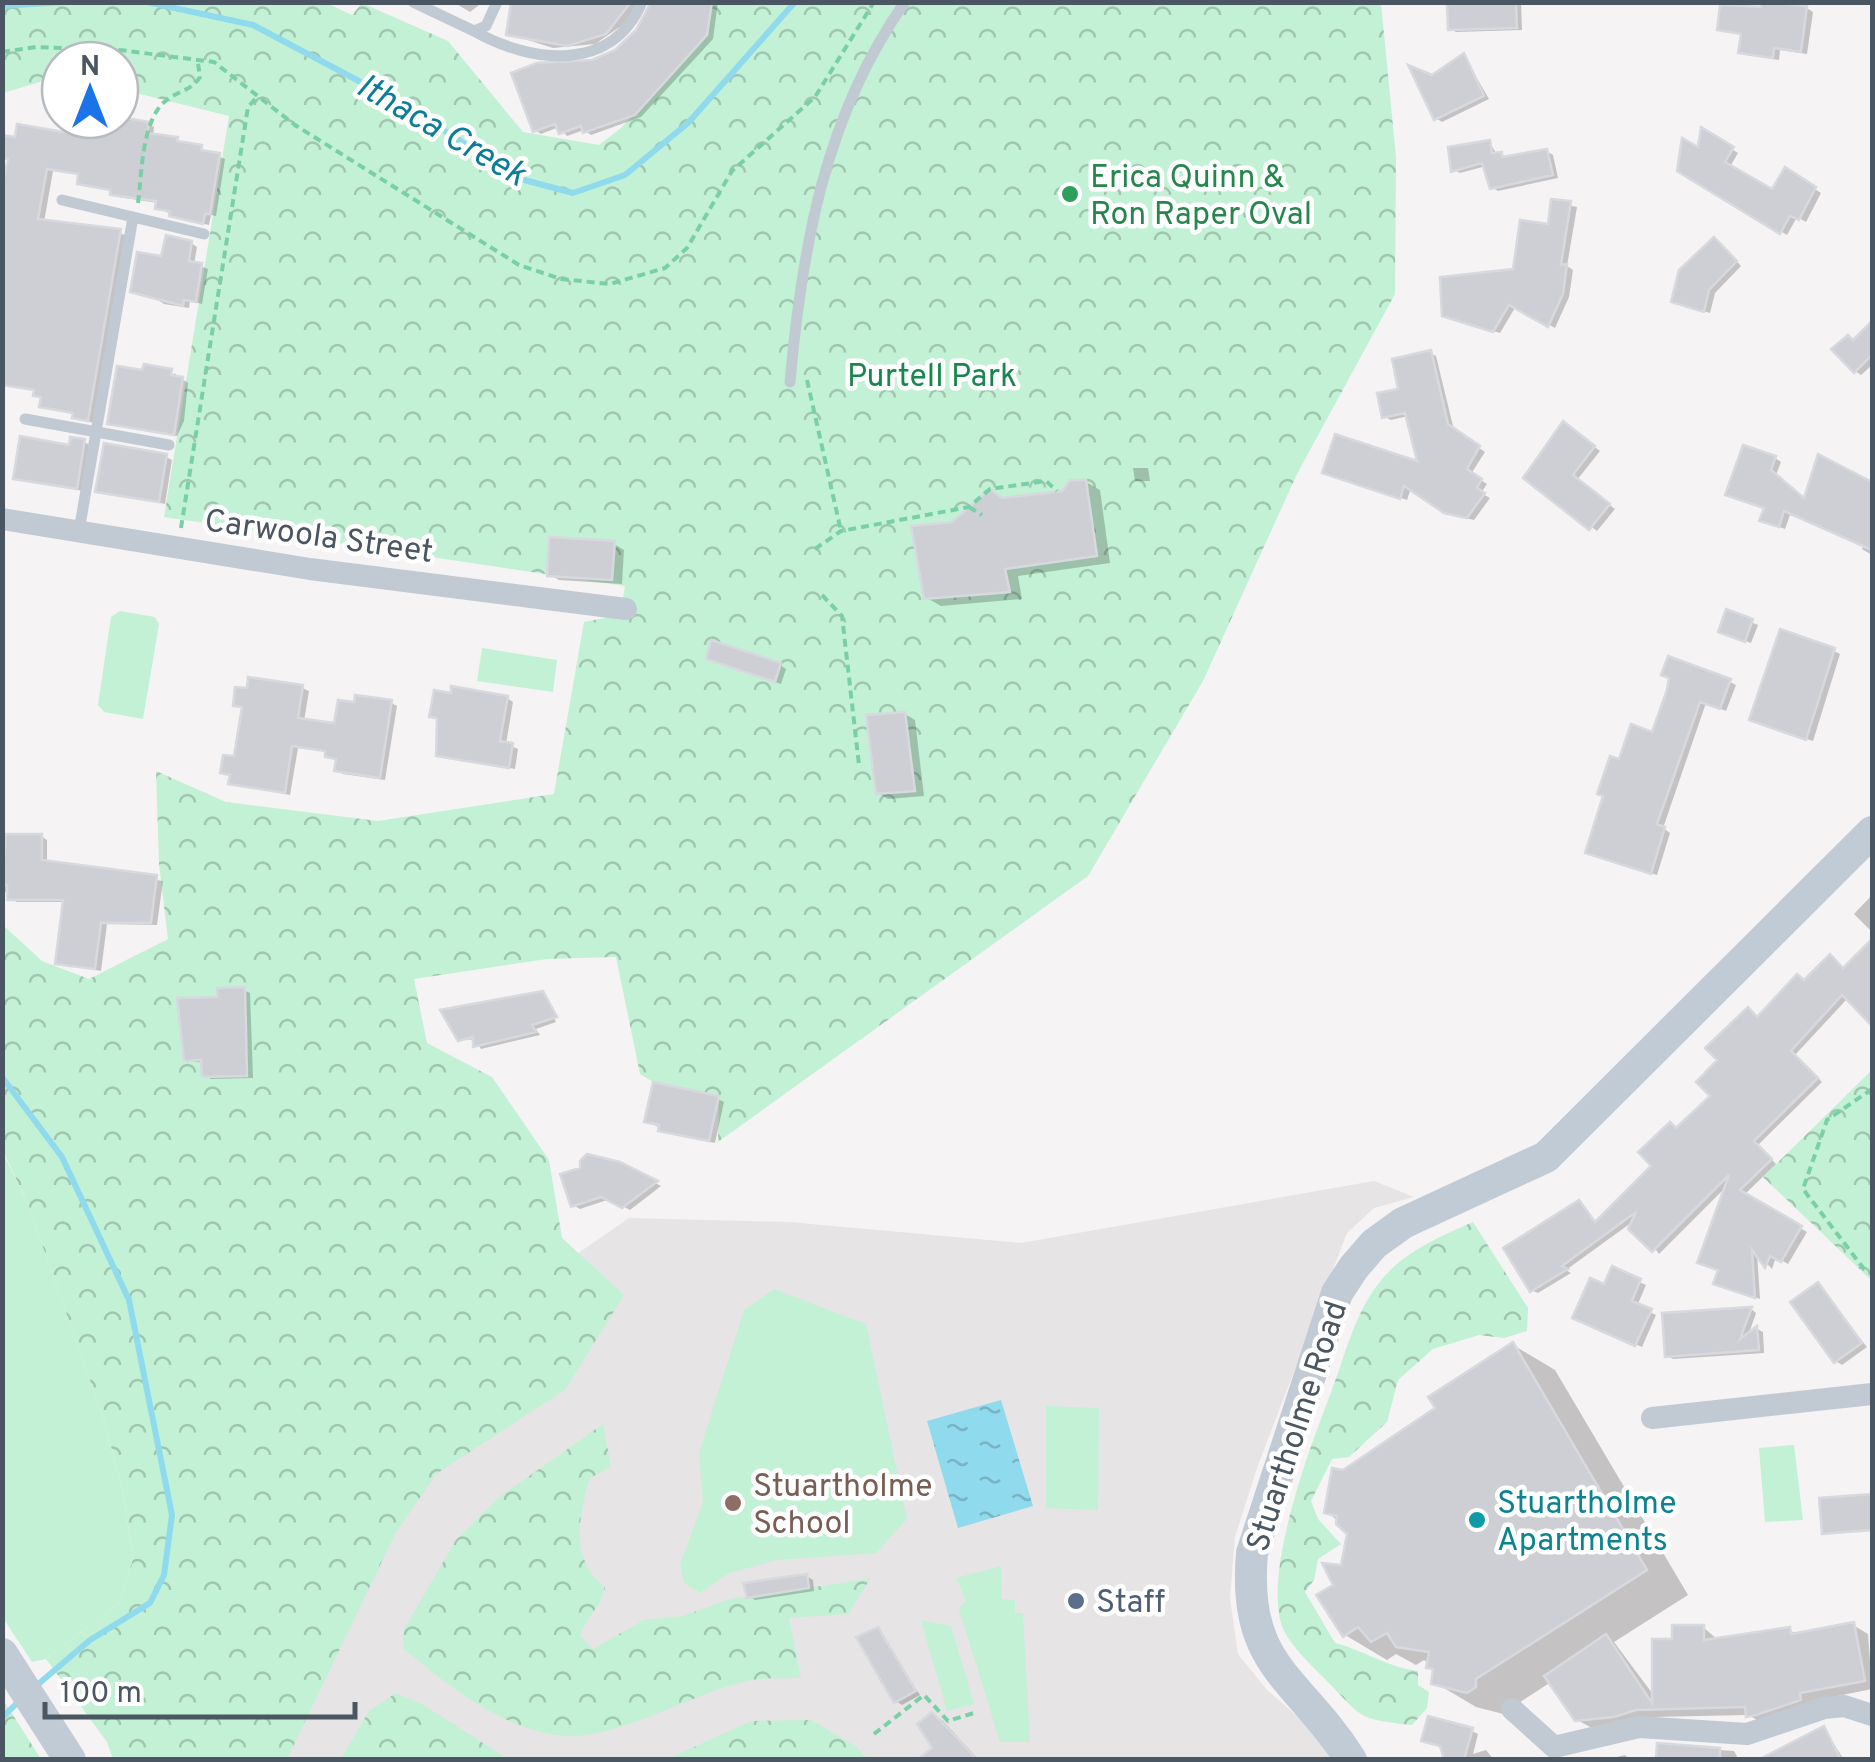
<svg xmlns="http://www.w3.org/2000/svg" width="1875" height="1762" viewBox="0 0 1875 1762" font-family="Overpass,sans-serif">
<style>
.education{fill:#e6e4e5}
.grass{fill:#c3f1d5}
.forest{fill:url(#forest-crowns)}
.water{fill:url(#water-ripples)}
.shadow{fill:#0003}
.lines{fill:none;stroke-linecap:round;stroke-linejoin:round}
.stream{stroke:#90daee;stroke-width:6}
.building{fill:#cdcfd5;stroke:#d7d9de;stroke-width:2.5}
.path{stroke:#7ad0a6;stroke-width:4;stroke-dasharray:8 5;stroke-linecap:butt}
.service{stroke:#c1cad2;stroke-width:11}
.minor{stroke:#c1cad2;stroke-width:22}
.secondary{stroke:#c1cbd6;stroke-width:32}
.leisure-dot{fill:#2e9e5b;stroke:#fff;stroke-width:4}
.education-dot{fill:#8d6e63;stroke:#fff;stroke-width:4}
.culture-dot{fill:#0f9aa8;stroke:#fff;stroke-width:4}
.service-dot{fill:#5c6f8a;stroke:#fff;stroke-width:4}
.labels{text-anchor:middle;stroke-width:9;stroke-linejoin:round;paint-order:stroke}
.leisure-label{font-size:32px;fill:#27864d;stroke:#fff;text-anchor:start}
.park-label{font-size:32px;fill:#17864f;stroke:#fff}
.street-label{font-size:32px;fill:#4a5661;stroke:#fff}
.education-label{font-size:32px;fill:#785e54;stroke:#fff;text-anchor:start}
.culture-label{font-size:32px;fill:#0d838f;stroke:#fff;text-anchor:start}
.service-label{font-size:32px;fill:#4e5e75;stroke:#fff;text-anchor:start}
.water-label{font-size:35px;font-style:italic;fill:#0c7c9b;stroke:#fff}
</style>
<defs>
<pattern id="forest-crowns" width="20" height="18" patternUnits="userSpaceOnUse" patternTransform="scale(2.5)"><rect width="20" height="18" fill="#c3f1d5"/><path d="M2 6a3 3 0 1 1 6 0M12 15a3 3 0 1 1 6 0" fill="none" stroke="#a0c6b0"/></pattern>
<pattern id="water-ripples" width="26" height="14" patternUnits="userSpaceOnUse" patternTransform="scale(2.5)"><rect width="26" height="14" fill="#90daee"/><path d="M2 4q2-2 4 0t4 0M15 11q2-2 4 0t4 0" fill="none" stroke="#78b4c4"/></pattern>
</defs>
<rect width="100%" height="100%" fill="#f5f3f3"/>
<!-- education -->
<path class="education" d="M1374 1181 1414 1197 1374 1208 1347 1233 1257 1468 1235 1537 1230 1598 1238 1654 1267 1690 1306 1724 1332 1759H124L554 1270 629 1218 789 1222 1021 1243Z"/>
<!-- grass -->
<path class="grass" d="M120 611 155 617 159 624 143 719 104 712 98 705 111 617Z
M482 648 557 660 553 692 477 681Z
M2 1151 27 1202 104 1420 123 1492 133 1559 120 1602 46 1659 32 1662 3 1618Z
M774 1289 866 1324 907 1519 876 1553 777 1560 729 1573 700 1593 684 1583 680 1564 703 1502 699 1453 744 1310Z
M1046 1406 1099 1408 1098 1510 1046 1508Z
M1794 1445 1803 1520 1765 1522 1759 1448Z
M1001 1566 1002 1599 1015 1600V1613H1023L1030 1742H1000L959 1609 966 1600 956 1578Z
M921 1620 951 1626 974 1704 947 1711Z"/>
<!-- forest -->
<path class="forest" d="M324 2 352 15 362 3 448 41 523 132 599 145 621 128 707 35 712 3H1381L1396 157 1395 294 1297 474 1203 681 1088 876 718 1142 719 1096 653 1082 640 1074 616 957 547 959 414 979 427 1043 492 1077 549 1160 562 1238 624 1295 565 1390 436 1474 395 1534 287 1759H113L107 1742 46 1659 120 1602 133 1559 123 1492 104 1420 27 1202 3 1151V925L42 961 89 979 168 939 159 864 156 771 226 802 378 821 554 794 584 622 620 615 625 586 164 517 229 116 120 89V60H60V76L3 93V3Z
M1872 1070V1069V1281L1763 1177Z
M1473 1222 1528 1308 1527 1331 1504 1338 1479 1335 1433 1349 1398 1380 1387 1422 1349 1457 1332 1459 1311 1501 1318 1519 1341 1544 1318 1559 1314 1580 1305 1592 1335 1643C1366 1651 1386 1667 1418 1671V1685L1429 1692 1427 1708 1412 1725C1354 1719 1363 1717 1323 1677 1310 1664 1293 1648 1284 1631 1260 1579 1310 1447 1330 1395 1346 1354 1354 1312 1383 1278 1406 1251 1441 1236 1473 1222Z
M603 1424 611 1466 589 1479C579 1522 569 1556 605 1588 600 1608 587 1616 580 1636L593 1649 644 1620 683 1616 730 1599 870 1579 848 1614 789 1618 801 1678C783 1679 764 1677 747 1681 692 1694 643 1726 586 1735 522 1745 449 1687 403 1648L404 1629 456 1540 498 1498Z
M396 1693 422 1704 508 1759H341L369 1711Z
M2 1698 41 1759H3Z
M811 1720 857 1747 867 1759H668L751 1721Z"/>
<!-- water -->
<path class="water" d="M1001 1400 1033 1506 958 1528 927 1421Z"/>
<!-- shadow -->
<path class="shadow" d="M453 2H483L470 12Z
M514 2H639L627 22 595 44 553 48 509 34Z
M654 2H718L713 39 641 117 591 135 584 130 567 136 559 127 541 134 535 130 593 63 616 52 638 32Z
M1449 2H1521L1522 30 1456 32 1450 29Z
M1807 8 1813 12 1807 54 1780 50 1779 60 1747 55 1741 51 1743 35 1720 29Z
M1464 56 1489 99 1442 122 1436 118 1432 78Z
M148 124 154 127 153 136 177 140 225 159 216 216 211 215 209 225 178 218 157 207 158 203 118 197 113 191 86 186 80 183 81 175 53 171 44 222 127 235 94 423 81 420 75 414 41 406 43 398 36 391 2 385V238L10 160 2 159V138L71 136Z
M1703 132 1738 153 1730 167 1772 193 1786 171 1821 193 1806 222 1797 217 1787 235 1680 170 1700 151Z
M1490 143 1497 155 1508 158 1546 151 1553 155 1558 178 1498 191 1492 187 1486 166 1460 173 1454 170Z
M1553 202 1577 207 1567 266 1573 270 1569 297 1555 328 1516 306 1500 333 1450 318 1516 272 1551 227Z
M191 243 197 247 194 264 208 269 202 304 190 301 189 308 164 304 158 300 162 259Z
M1720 244 1741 266 1715 293 1710 313 1680 304Z
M1871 326 1872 365 1861 375 1855 371Z
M1430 353 1436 356 1454 430 1485 452 1471 474 1487 484 1481 493 1490 498 1474 520 1453 515 1411 488 1407 500 1331 475 1420 464 1408 416 1391 420 1385 417Z
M174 373 188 383 184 421 177 436 110 423 171 388Z
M1569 428 1600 451 1577 480 1615 509 1597 531 1526 477Z
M84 442 90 445 83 491 16 477Z
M166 457 172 460 165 504 98 490Z
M1775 458 1781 462 1776 475 1805 501 1819 458 1872 485V555L1862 549 1864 545 1791 512 1785 529 1768 523 1766 508 1734 497Z
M1133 468H1148L1150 481H1135Z
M1086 482 1100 490 1110 563 1018 576 1022 599 941 606 927 598 953 524 1004 500 1063 493Z
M614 544 624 550 622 584 559 580 549 574Z
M1728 613 1758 625 1751 643 1727 634Z
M1834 651 1840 654 1813 741 1758 723Z
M715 661 780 665 786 669 781 684Z
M1730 682 1736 685 1726 711 1706 703 1663 828 1670 833 1657 875 1594 856 1620 762 1653 735 1670 691Z
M302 688 309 691 304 721 336 726 391 703 397 706 385 780 343 774 337 770 339 760 328 752 298 748 290 795 231 783 232 776 223 772 236 759 245 708 235 704Z
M507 698 513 702 506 744 518 749 515 769 439 754 440 720 432 715Z
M905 714 915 720 924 796 888 799 878 793Z
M41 836 47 840V864L163 881 157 925 107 924 101 971 57 963 65 902H16L10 892H2V860Z
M1872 895V932L1854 914Z
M1836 961 1845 970 1863 962 1872 972V1023L1848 998 1795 1055 1822 1082 1758 1145 1776 1164 1744 1195 1807 1232 1788 1264 1776 1257 1772 1269 1757 1253 1760 1299 1722 1286 1728 1185 1659 1254 1635 1220 1566 1270 1571 1273 1538 1293 1531 1290 1579 1203 1597 1223 1654 1166 1670 1125 1676 1128 1714 1096 1759 1019Z
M244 990 250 993 253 1078 211 1079 205 1076 204 1063 186 1060 220 1000Z
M542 994 556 1022 536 1029 540 1035 481 1049 475 1040 460 1039Z
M718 1099 724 1102 715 1143 667 1133 653 1124Z
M619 1164 661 1186 630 1210 610 1199 580 1209 573 1205Z
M1613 1270 1646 1285 1637 1306 1656 1315 1642 1347 1581 1321Z
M1818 1285 1867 1347 1842 1365 1836 1361Z
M1751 1309 1756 1313 1748 1336 1757 1329 1763 1332 1764 1353 1673 1359 1667 1355Z
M1513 1345 1555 1370 1688 1595 1614 1642 1655 1697 1674 1642 1703 1627 1718 1640 1789 1630 1799 1635 1853 1625 1868 1634 1872 1689 1813 1701 1763 1723 1748 1715 1652 1717 1592 1728 1577 1720 1551 1682 1517 1704 1511 1716 1476 1707 1434 1682 1436 1670 1424 1660 1416 1665 1396 1654 1387 1660 1345 1635 1336 1585 1350 1533 1327 1511 1344 1473 1439 1409Z
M806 1576 813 1580 814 1591 755 1600 749 1596Z
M878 1629 920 1695 902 1705 896 1701Z
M932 1715 943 1721 979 1760H921L935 1748Z
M1824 1728 1844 1760H1769Z
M1472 1731 1478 1734 1473 1754 1486 1750 1494 1760H1446Z
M1660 1746 1734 1751 1739 1760H1658Z
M1625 1755 1631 1760H1604Z"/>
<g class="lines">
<!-- stream -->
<path class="stream" d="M147 2 253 25 408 107 517 178 573 193 625 175 688 123 795 2
M2 6 63 2
M2 1077 62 1157 129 1300 172 1515 164 1575 150 1603 90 1640 36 1686
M2 1718 19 1701"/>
</g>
<!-- building -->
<path class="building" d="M511 2H631L606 34 567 46 506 35Z
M651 2H712L707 35 635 115 583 133 581 126 559 134 555 124 533 132 511 73 537 63 592 60 615 50 636 30Z
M1447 2H1516L1517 28 1448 30Z
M1762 2 1807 6 1801 52 1774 48 1773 58 1738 53 1741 34 1717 30 1720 5 1761 7Z
M1464 53 1484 96 1434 120 1408 65 1432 75Z
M120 117 149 122 147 133 178 137 177 141 202 145 201 150 220 153 210 214H205L203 224 169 216 170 211 155 209 156 201 110 195V190L77 184 78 174 47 169 38 219 121 229 88 421 72 418 73 413 39 407 41 397 33 396 34 390 2 385V186L8 159 2 158V135L15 137 17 124 69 133 71 120Z
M1701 127 1734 147 1725 162 1772 189 1785 167 1816 187 1799 220 1790 216 1780 234 1677 171 1682 138 1698 147Z
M1490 140 1492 153 1502 152V157L1547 149 1553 175 1490 189 1482 163 1451 172 1448 147Z
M1551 199 1571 201 1561 265 1567 264 1563 294 1548 327 1509 305 1493 332 1442 316 1440 277 1513 269 1520 220 1548 224Z
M166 235 192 241 189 261 202 263 196 302 184 300 183 306 130 292 137 252 161 256Z
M1714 237 1737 261 1709 290 1704 312 1671 302 1679 270Z
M1872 321V355L1854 373 1831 349 1848 335 1853 340Z
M1431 350 1448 424 1480 446 1467 469 1482 479 1477 488 1485 493 1467 518 1444 513 1404 486 1400 499 1322 473 1335 434 1417 461 1405 413 1382 418 1377 393 1398 389 1392 359Z
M144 364 172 369 171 375 183 377 174 435 107 424 117 366 142 370Z
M1563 421 1595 446 1573 475 1610 504 1589 530 1523 478Z
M20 436 69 445 70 437 85 439 77 489 13 479Z
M104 443 167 454 159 502 95 492Z
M1743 445 1776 456 1771 470 1804 498 1818 454 1872 482V550L1784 511 1779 527 1759 521 1764 508 1725 495Z
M1070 480H1086L1097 556 1005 569 1010 592 924 599 911 526 952 522 990 489 1002 498 1062 491Z
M549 537 615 541 612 580 547 576Z
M1726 609 1753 619 1745 642 1718 632Z
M1780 629 1835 648 1806 740 1749 720Z
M711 640 781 663 775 682 706 659Z
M1668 656 1731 679 1720 709 1700 702 1657 824 1665 827 1651 874 1585 853 1603 796 1597 794 1610 756 1619 759 1631 724 1652 732 1667 690 1669 678 1661 675Z
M248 677 303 685 298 718 334 723 338 700 354 702 355 695 392 700 380 778 334 771 336 759 325 757V751L292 746 285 793 228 784 230 775 220 773 223 755 234 756 242 707 233 706 235 687 247 688Z
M451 686 508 696 500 741 513 743 509 768 436 756 437 718 429 717 434 690 451 693Z
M905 712 915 791 876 794 866 715Z
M6 834H42V860L157 875 151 923H101L95 969 55 964 63 900H7V885H2Z
M1872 939V1026L1842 995 1791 1051 1818 1078 1754 1141 1772 1159 1740 1190 1802 1226 1781 1262 1770 1256 1765 1268 1752 1250 1755 1298 1713 1284 1718 1270 1697 1263 1729 1175 1652 1252 1628 1229 1636 1212 1562 1266 1568 1269 1530 1292 1503 1248 1579 1200 1595 1222 1651 1166 1638 1152 1670 1122 1676 1128 1710 1096 1696 1082 1717 1060 1705 1048 1748 1007 1757 1017 1797 974 1804 980 1830 954 1843 968Z
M245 987 247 1076 202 1077 201 1060 184 1061 177 998 217 997V988Z
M543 991 557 1017 532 1025 536 1032 473 1047V1037L458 1041 440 1010Z
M653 1082 719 1096 709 1141 658 1131 659 1125 644 1122Z
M587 1154 620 1162 658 1181 622 1208 601 1197 571 1207 560 1174 580 1168V1161Z
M1612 1266 1641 1279 1632 1301 1652 1309 1635 1346 1572 1318 1590 1278 1604 1284Z
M1818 1282 1862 1343 1834 1363 1790 1302Z
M1752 1307 1740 1339 1757 1326 1759 1350 1665 1357 1662 1313Z
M1513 1342 1647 1570 1476 1679V1687L1467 1693 1431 1684 1433 1669 1426 1668 1429 1652 1396 1647 1387 1633 1371 1642 1358 1627 1343 1637 1316 1595 1333 1585 1322 1563 1341 1565 1347 1534 1336 1524 1337 1516 1324 1513 1332 1468 1343 1470 1435 1408 1428 1397Z
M1872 1494V1530L1822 1534 1819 1498Z
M807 1574 809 1588 747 1598 743 1583Z
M1854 1622 1865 1681 1800 1693 1801 1700 1756 1715 1746 1717 1745 1707 1636 1710 1614 1717 1575 1721 1544 1676 1606 1634 1652 1703V1639H1672V1625H1704V1640L1790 1627 1791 1634Z
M878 1627 916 1691 894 1703 856 1637Z
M932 1712 960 1741 977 1760H917L932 1748 917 1724Z
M1428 1716 1473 1728 1464 1760H1444L1440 1746 1421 1741Z
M1824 1726 1841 1760H1758L1808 1734Z
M1657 1743 1720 1748V1760H1656Z"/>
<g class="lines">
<!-- path -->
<path class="path" d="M2 52 36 47 120 50 214 62 295 125 519 265 561 279 610 284 665 268 687 248 732 171 815 97 874 2
M138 203C142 175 141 117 168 99 179 91 192 90 200 77L198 63
M807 380 841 531
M969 507 982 515
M181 528 248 107 258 96
M815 549 841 531 969 507 990 489 1046 481 1057 491
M822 595 842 616 859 765
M1872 1089 1827 1120 1803 1189 1864 1269 1872 1273
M874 1734 924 1695 948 1721 977 1712"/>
<!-- service -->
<path class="service" d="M413 2 474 31 486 26 497 2
M474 31C530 63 612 74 642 2
M62 200 204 234
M790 382C802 247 825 115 905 2
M25 419 169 445
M79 531 133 217"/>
<!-- minor -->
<path class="minor" d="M2 519 310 569 626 609
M1652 1418 1872 1394
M1512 1709 1554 1747 1639 1727 1747 1734 1824 1708 1844 1706 1872 1715"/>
<!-- secondary -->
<path class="secondary" d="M2 1654 70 1760
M1351 1760C1298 1676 1242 1668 1252 1553L1337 1293 1354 1267 1374 1244 1403 1223 1546 1157 1872 832"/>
</g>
<!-- markers -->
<circle class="leisure-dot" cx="1070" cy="194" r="10"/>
<circle class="education-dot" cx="733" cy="1503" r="10"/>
<circle class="culture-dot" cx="1477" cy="1520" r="10"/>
<circle class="service-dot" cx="1076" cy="1601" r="10"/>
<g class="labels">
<!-- leisure labels -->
<g class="leisure-label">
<text x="1090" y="187">Erica Quinn &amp;<tspan x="1090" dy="37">Ron Raper Oval</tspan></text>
</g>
<!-- park labels -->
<g class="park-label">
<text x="932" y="386">Purtell Park</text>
</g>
<!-- street labels -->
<g class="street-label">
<text transform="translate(319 535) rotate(8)" y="11">Carwoola Street</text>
<text transform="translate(1296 1426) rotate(-72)" y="11">Stuartholme Road</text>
</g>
<!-- education labels -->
<g class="education-label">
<text x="753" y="1496">Stuartholme<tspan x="753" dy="37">School</tspan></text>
</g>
<!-- culture labels -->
<g class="culture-label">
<text x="1497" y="1513">Stuartholme<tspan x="1497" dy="37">Apartments</tspan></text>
</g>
<!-- service labels -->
<g class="service-label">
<text x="1096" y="1612">Staff</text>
</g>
<!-- water labels -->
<g class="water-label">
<text transform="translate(442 129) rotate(30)" y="12">Ithaca Creek</text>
</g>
</g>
<!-- border -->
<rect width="1875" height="1762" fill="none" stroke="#4a5661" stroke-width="10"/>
<!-- north arrow -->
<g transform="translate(90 90)"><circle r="48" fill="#ffffff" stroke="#b7bbc0" stroke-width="2.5"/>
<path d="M0-8L18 38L0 25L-18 38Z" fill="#1a73e8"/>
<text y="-15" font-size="28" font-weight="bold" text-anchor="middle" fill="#4a5661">N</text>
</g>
<!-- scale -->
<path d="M45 1702v15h310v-15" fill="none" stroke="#4a5661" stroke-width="5"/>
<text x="60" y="1702" font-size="30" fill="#4a5661" stroke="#ffffff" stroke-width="8" paint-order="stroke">100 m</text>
</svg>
